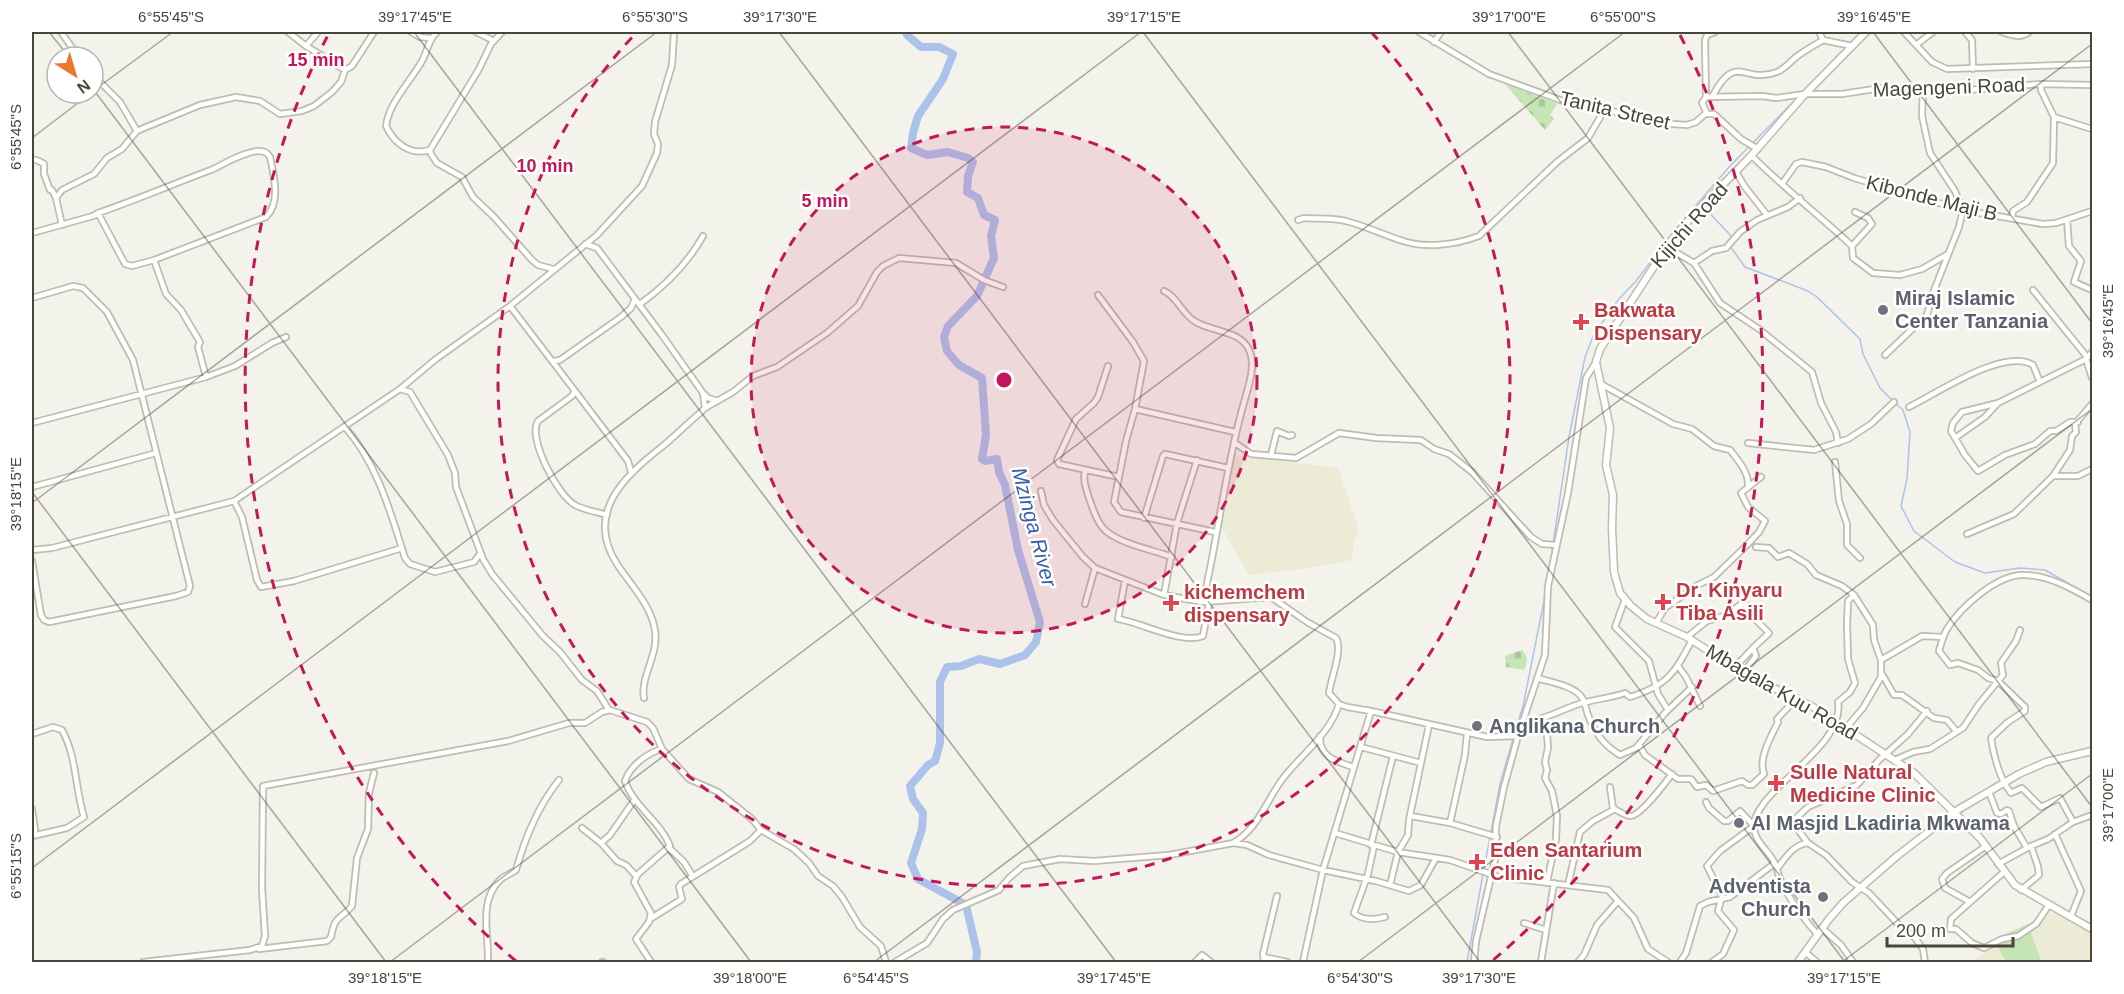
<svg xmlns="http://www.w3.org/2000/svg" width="2124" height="994" viewBox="0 0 2124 994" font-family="Helvetica,sans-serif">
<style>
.education{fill:#ecebd6}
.cemetery{fill:url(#cemetery-stones)}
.green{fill:#c5e5b7}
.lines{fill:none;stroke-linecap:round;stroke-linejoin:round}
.stream{stroke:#adc2eb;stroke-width:1.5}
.river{stroke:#adc2eb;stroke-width:8}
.minor-casing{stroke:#bfbdae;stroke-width:8}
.tertiary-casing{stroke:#bfbdae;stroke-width:9}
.minor{stroke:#fff;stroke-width:4.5}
.tertiary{stroke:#fff;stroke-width:6}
.ticks{fill:none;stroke:#484539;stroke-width:1.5;stroke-opacity:0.45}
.ring{fill:none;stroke:#c2185b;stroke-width:3;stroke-dasharray:10 8}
.worship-dot{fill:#6b7280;stroke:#fff;stroke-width:2}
.health-dot{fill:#e0444e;stroke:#fff;stroke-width:2}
.labels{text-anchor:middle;stroke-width:5;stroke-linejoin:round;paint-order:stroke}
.street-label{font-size:20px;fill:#484539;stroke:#fff}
.worship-label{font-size:20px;font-weight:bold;fill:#5b616d;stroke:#fff;text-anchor:start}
.health-label{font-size:20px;font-weight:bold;fill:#be3a42;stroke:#fff;text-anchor:start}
.water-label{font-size:21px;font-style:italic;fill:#3a60ac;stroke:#fff}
.centre{fill:#c2185b;stroke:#fff;stroke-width:3}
.ring-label{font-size:18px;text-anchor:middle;font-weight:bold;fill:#c2185b;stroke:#fff;stroke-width:5;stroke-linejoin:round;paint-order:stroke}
.neatline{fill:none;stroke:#484539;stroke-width:2}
.ticks-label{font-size:15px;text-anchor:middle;fill:#484539}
</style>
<defs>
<pattern id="cemetery-stones" width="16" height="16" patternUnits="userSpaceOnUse" patternTransform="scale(1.5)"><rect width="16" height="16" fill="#c5e5b7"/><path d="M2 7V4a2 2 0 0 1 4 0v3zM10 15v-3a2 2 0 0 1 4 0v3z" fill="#abc69e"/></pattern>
</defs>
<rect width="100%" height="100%" fill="#f4f3eb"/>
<!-- education -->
<path class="education" d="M1235 455 1338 468 1359 531 1354 542 1352 560 1309 568 1249 575 1220 525Z
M2050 912 2077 924 2092 935V962H2043L2031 932Z
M1997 943 2007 962H1967L1972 959 1974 960Z"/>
<!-- cemetery -->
<path class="cemetery" d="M1505 84 1557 104 1550 115 1554 119 1545 130Z
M1522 650C1528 656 1528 662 1524 670L1506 667 1505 656Z"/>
<!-- green -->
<path class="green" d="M2028 924 2042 962H2006L1994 939Z"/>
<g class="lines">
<!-- stream -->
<path class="stream" d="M1850 44 1862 32
M1836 58 1847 47
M1802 93 1809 85
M1705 208 1731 236 1730 241
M1730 246 1745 267 1808 291 1817 297 1860 339 1863 354 1880 388 1892 400
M1895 403 1903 410 1910 432 1907 479 1901 506 1914 531 1955 562 1985 573 2020 568 2045 570 2092 597
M1549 571 1569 437 1585 357 1594 334 1619 299 1636 281 1675 230 1729 167 1799 96
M1514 735 1523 706 1545 596
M1484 869 1500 784 1513 739
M1467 962 1483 874"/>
<!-- river -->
<path class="river" d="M906 32 907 35 921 47H939L953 54 943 79 918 116 913 133 911 148 927 155 948 152 968 158 973 162 968 176 967 192 978 198 984 215 995 220 991 236 994 258 977 296 948 326 944 337 947 351 959 365 982 378 986 435 982 459 985 461 997 459 999 472 1005 485 1018 550 1040 622 1036 642 1025 655 1000 664 979 659 961 666 947 667 940 682V743L935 761 928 765 910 786 913 799 923 813 922 829 911 863 918 879 966 905 977 952 976 962"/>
<defs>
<path id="minor" d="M61 32 73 49 81 57
M288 32 306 46 345 70 352 66 374 32
M411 32 420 37 430 38
M476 32 494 41
M502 32 491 44 479 69 430 150 431 154 437 163 462 177 473 197 494 217 532 260 538 265 553 269
M1419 32 1489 74 1571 104 1595 106 1640 119 1673 124 1687 125 1696 122 1705 114 1706 111 1702 103 1706 97 1762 96 1776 98 1805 94H1842L1881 88 1968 90 2041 84 2092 85
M1819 32 1823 40 1852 46
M1904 32 1932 62 1947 69 2092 64
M1965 32 1972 40 1973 69
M2002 32C2012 35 2020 39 2029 32
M1434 42 1441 32
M1916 45 1933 32
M306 46 318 32
M93 75 120 102 137 131
M1706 97 1705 40 1707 35 1715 32
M1712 97C1737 50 1744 85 1777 72 1787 68 1791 60 1799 55 1807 49 1815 45 1823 40
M1705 114H1714L1741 139 1758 149
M2054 117 2092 129
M430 150C410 156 394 143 386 126 389 102 411 81 422 61 428 50 428 40 437 32
M1750 157 1754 158C1785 189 1820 216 1852 246
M32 159 39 161 44 164V174L50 190H52L56 198 62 225
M1736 172 1745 187 1767 215
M1782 184 1796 164 1802 162 1826 167 1854 178 1963 210 2043 224 2056 223 2092 211
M56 198 62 190 94 174 107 158 122 149 137 131 144 128 200 105 236 97 260 101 280 114 302 111 314 106 332 92 341 82 345 70
M2012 218 2013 211 2027 202 2053 163 2054 117 2041 90V84
M1298 220 1304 218C1318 219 1333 218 1346 221 1365 226 1382 234 1400 240 1424 249 1455 245 1479 236L1557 162 1588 138 1605 109
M2067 220 2069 246 2081 261 2074 282 2092 290
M32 233 93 216 98 213C136 200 173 184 211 170 224 164 243 152 258 151 264 151 267 152 270 157 274 176 281 202 266 217L154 260 132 266 125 264 98 213
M585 244 597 248 662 335 703 393 705 408 701 412C688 423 676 435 663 446 625 475 584 513 617 564 630 584 652 606 655 631 659 654 640 677 644 698
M1852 246 1853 258 1873 273 1900 275 1922 269 1948 254
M1852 246 1872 224 1868 218 1855 212
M1667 247 1694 263 1720 303 1759 329 1812 372 1821 403 1836 432 1838 443
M154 260 166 294 181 310 200 342 198 347 206 377
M1694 263 1712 251 1726 248 1740 232 1757 220 1788 207 1800 198
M2033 290 2087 357
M1164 291C1178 297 1182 315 1196 322 1212 332 1242 330 1250 352 1256 367 1247 391 1243 406 1225 470 1218 537 1203 602
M1098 295 1133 342 1144 361 1135 409 1126 441 1114 502 1121 512 1215 532
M32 298 73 286 83 288 107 312 133 360 190 586 188 592 176 596 49 622 44 620 41 615 32 561
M640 304C665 286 688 263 703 236
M510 306 575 391 572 396 538 421C527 438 558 496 575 505 584 510 597 512 607 515
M2092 352 2086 359 2092 378
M1885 355 1927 315 1933 293 1959 227 1963 210 1955 191 1930 153 1922 116 1923 88
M554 361 560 360 621 317 631 308 635 299
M1108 366 1098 397 1094 403 1076 419 1057 460 1059 464 1119 477
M1601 384 1673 424 1692 429 1714 446 1730 450C1738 460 1749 473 1748 485
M400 389 410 392 448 455 455 473 456 487 483 559 492 574 543 636 560 652 582 680 597 691 609 710
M575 391 628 461 631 472
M703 393 708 398 718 401
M1909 407C1936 394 2004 347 2033 365L2040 382
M705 408 733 392 753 376 777 367 827 333 858 306 877 272 883 266 899 258 956 263 984 280 1003 287
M1135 409 1235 432
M2078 422H2070L2056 431H2050L2035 444 2005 455 1978 471 1965 455 1951 431 1953 423 1962 412 1998 403 2086 359
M32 423 206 377 235 366 272 343 286 337
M345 427C378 465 390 511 405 558L410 564 435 572 474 562 480 554
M1955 438 1985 417 1998 403
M1235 443 1251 454 1296 458 1339 433 1376 438 1421 440 1434 449 1449 454 1472 472 1531 537 1542 544 1556 545
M1748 443 1814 450 1848 439 1871 424 1894 402
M1271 455 1277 431 1289 436 1292 435
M1835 462 1839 501 1847 524V545L1860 558
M1085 471C1083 481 1086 488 1089 498 1093 509 1097 523 1106 531 1121 544 1153 550 1172 557
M2053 476 2070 450 2072 436 2076 432 2075 424 2092 404
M32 487 156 453
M1041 491 1044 505 1053 520 1083 557 1095 568 1164 595 1203 602 1271 597 1307 622 1336 638C1343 650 1331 678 1329 693L1339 704 1347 707 1371 711 1487 737 1518 736
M234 501 242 517 257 580 261 587 294 581 402 548
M1144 518 1163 456 1165 454 1228 468
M1967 534 2014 514 2053 476H2078L2092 469
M1756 547 1769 548 1778 557 1789 553 1807 564 1816 575 1842 586 1854 595 1873 625 1874 640 1881 660
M32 550 52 548 234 501 400 389 436 359 510 306 597 235 642 186 657 153 658 144 654 134 655 122 672 65 674 32
M1125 580 1118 619C1140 622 1182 645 1203 636L1209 603
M1164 595 1177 523 1197 460
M1625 599 1615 627 1649 661 1658 694 1668 710
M1085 604 1095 568
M1656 623 1665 608 1696 586 1714 577 1747 545 1759 532 1765 521 1748 507 1741 493 1761 477
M1687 637 1707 621 1724 616 1740 605 1746 604 1752 616 1769 633 1753 648 1756 656 1743 673
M1678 666 1686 677 1700 706
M1735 667 1753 648
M1882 674 1894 695H1902L1934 718 1947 720 1957 732
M1537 678C1550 682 1570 685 1580 695 1585 700 1585 706 1587 712 1593 731 1603 745 1620 755L1636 748 1665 713 1692 687
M1522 723C1543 721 1562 709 1582 703 1596 699 1611 698 1625 693L1630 697C1668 685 1674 674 1692 640
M1546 723 1548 747 1545 762 1547 770 1545 778 1552 791 1557 816 1556 839 1547 882
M1846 728 1863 708 1881 677V660L1922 636 1943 637
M32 734 53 727 62 730C77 757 75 789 84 817L67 828 32 836
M1320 736C1319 757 1335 761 1353 767
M1639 745 1645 755 1678 779H1691L1697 787 1706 785 1713 791 1742 781 1748 785H1752L1764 774C1758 758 1771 737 1778 722L1777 719 1797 698
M1361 747 1421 763
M1895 760 1913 752 1930 749 1963 728 1979 704 2003 675 2001 663 2016 641 2020 630
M1610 787 1613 808C1618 811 1625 816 1631 816 1640 816 1666 782 1672 774
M1989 792 1997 813 2001 814 2007 810 2009 811 2014 826 2027 848
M1706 802 1709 808 1724 821H1728L1740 811 1754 826 1720 851 1707 866 1722 896 1718 911 1734 930 1723 954 1712 962
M32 809 35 830 34 835
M1411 816 1450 823 1497 837
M2073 822 2060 798 2041 807 2022 788 2011 793C1999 778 1994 757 1991 738L2008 722 2025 711V707L1998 681 1988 678 1978 670 1958 663 1950 665 1939 651C1941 644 1943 636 1947 629 1960 608 1997 574 2024 575 2048 575 2071 588 2092 600
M1450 823 1465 755 1467 733
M582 828 601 843 617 861 626 865 636 876
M1335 833 1398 852 1450 860 1499 877 1608 890 1634 918 1648 949 1668 962
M2055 834 2081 891 2071 916
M601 843 610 835 635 799
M1233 843 1247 845 1269 855 1323 870 1376 881 1409 891 1421 885 1436 858
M1371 845 1393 756
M1374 846 1368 874 1354 913C1361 920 1375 920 1385 917
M669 848 684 862 692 875
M1998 864 2031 846 2048 839 2073 822 2092 815
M1777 869C1785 858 1794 844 1808 843
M2004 872 1951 919 1950 929H1956L1972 943 1984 948 2002 939 2018 936 2036 924 2049 905
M1390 885 1398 852 1408 835 1409 820 1429 725
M1568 885 1580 832 1593 821 1615 809
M2021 890 2039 875 2038 867 2031 846
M1970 902 1945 888 1942 879 1947 873 1986 846
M650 919 682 899 679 887 681 884 750 841 761 830
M1524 923 1546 930
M1822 928 1841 945 1853 962
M1817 934C1803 918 1790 901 1781 881 1778 876 1778 870 1775 864 1770 851 1755 843 1754 828 1751 791 1846 749 1838 702L1850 692 1855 683 1848 659 1847 625 1848 601 1854 595
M259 949 327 941 331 937C335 915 339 921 352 906L357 858 368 829 369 793 374 773
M1805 952 1817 962
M1264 957 1287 962
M143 962 250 950 262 946 265 936 262 888 263 786 508 741 569 723H585L602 712 610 710 647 722 653 728 662 749 689 779 718 792 752 819 761 830 794 849 809 863 818 876 833 886 842 897 860 927 881 946 886 962
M488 962C489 935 478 901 500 880 505 875 511 874 516 870 525 838 538 806 559 780
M602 962H603
M651 962 636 939 649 922 651 913 634 882 638 874 670 846C661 822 634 807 625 781 630 766 647 753 662 749
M895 962 927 943 943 919 953 910 999 890 1009 878 1023 866 1060 859 1094 861 1169 855 1233 843C1257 830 1266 802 1281 781 1299 756 1330 735 1339 704
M1195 962 1202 955 1211 962
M1264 962 1263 954 1277 896
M1303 962 1323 870 1371 711
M1474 962 1476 941 1495 860 1496 826 1504 787 1518 736 1545 655 1548 586 1568 493 1586 378 1596 362
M1541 962 1554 883
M1578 962 1584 955 1597 925 1618 901
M1680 962 1686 953 1700 906 1708 902 1730 897 1775 863
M1925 962 1923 949 1915 938 1899 925 1869 893 1852 882 1826 855 1808 843 1792 822 1808 807 1857 785 1879 760 1908 734 1927 711"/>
<path id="tertiary" d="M1866 32 1805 94 1750 157 1695 213 1670 242 1600 349 1596 362 1610 428 1606 465 1613 495 1612 529 1614 572 1620 593 1631 606 1647 619 1687 637 1743 673 1813 707 1914 773 1980 838 2015 885 2092 929
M1798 962 1829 919 1843 903 1897 856 1954 812 2019 774 2046 762 2092 751"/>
</defs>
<!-- minor casing -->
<use href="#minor" class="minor-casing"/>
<!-- tertiary casing -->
<use href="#tertiary" class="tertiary-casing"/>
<!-- minor -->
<use href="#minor" class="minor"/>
<!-- tertiary -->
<use href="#tertiary" class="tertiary"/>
</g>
<!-- ticks -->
<path class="ticks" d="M49 32 69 57M414 32 1116 962M779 32 1480 962M1143 32 1845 962M1508 32 2092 807M1873 32 2092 323M93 89 751 962M93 91 173 32M32 138 91 93M32 492 386 962M32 503 657 32M32 868 1141 32M390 962 1625 32M874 962 2092 44M1358 962 2092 409M1842 962 2092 774"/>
<!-- distance rings -->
<circle cx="1004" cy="380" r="253" fill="#c2185b" fill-opacity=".12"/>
<g class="ring">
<circle cx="1004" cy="380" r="253"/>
<path d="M1371 32A506 506 0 1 1 637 32"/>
<path d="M516 961A759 759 0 0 1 328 35M1680 35A759 759 0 0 1 1492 961"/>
</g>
<!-- markers -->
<g class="worship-dot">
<circle cx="1883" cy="310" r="6"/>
<circle cx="1477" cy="726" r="6"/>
<circle cx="1739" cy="823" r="6"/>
<circle cx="1823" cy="897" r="6"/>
</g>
<g class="health-dot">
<path d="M1578 313h6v6h6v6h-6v6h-6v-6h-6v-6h6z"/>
<path d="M1660 593h6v6h6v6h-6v6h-6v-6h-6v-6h6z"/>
<path d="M1168 594h6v6h6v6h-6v6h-6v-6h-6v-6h6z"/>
<path d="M1773 774h6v6h6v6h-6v6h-6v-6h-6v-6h6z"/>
<path d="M1474 853h6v6h6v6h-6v6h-6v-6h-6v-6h6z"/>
</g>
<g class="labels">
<!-- street labels -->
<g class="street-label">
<text transform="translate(1949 87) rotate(-2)" y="7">Magengeni Road</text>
<text transform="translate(1615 110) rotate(13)" y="7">Tanita Street</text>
<text transform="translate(1932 198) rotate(14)" y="7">Kibonde Maji B</text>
<text transform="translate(1689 225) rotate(-49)" y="7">Kijichi Road</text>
<text transform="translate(1782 692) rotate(30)" y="7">Mbagala Kuu Road</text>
</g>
<!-- worship labels -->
<g class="worship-label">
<text x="1895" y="305">Miraj Islamic<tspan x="1895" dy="23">Center Tanzania</tspan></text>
<text x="1489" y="733">Anglikana Church</text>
<text x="1751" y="830">Al Masjid Lkadiria Mkwama</text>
<text x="1811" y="893" text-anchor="end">Adventista<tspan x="1811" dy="23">Church</tspan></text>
</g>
<!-- health labels -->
<g class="health-label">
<text x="1594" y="317">Bakwata<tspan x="1594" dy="23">Dispensary</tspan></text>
<text x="1676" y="597">Dr. Kinyaru<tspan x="1676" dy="23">Tiba Asili</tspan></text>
<text x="1184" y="599">kichemchem<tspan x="1184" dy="23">dispensary</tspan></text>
<text x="1790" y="779">Sulle Natural<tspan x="1790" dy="23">Medicine Clinic</tspan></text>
<text x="1490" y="857">Eden Santarium<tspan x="1490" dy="23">Clinic</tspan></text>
</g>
<!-- water labels -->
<g class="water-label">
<text transform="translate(1034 527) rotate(75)" y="7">Mzinga River</text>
</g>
</g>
<circle cx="1004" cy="380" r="9" class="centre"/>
<g class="ring-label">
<text x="316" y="66">15 min</text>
<text x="545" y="172">10 min</text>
<text x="825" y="207">5 min</text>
</g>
<!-- border -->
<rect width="2124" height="994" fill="none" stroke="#ffffff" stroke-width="66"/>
<!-- north arrow -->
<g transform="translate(75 75) rotate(143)"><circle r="28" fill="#ffffff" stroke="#b6b5b0" stroke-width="1.5"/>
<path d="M0-4.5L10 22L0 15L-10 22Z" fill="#e9772d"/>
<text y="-9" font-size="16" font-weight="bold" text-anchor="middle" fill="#484539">N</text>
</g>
<!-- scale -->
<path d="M1887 937v9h126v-9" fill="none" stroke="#484539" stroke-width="3"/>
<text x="1896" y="937" font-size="18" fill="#484539" stroke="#ffffff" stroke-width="4.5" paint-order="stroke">200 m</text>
<rect x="33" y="33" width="2058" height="928" class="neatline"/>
<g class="ticks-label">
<text x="171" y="22">6°55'45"S</text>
<text x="415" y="22">39°17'45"E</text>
<text x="655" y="22">6°55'30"S</text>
<text x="780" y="22">39°17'30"E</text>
<text x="1144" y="22">39°17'15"E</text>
<text x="1509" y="22">39°17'00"E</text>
<text x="1623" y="22">6°55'00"S</text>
<text x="1874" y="22">39°16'45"E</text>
<text transform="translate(16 137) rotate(-90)" y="5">6°55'45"S</text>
<text transform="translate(2108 321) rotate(-90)" y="5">39°16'45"E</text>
<text transform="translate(16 494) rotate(-90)" y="5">39°18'15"E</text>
<text transform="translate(2108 805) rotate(-90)" y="5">39°17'00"E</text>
<text transform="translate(16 866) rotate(-90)" y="5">6°55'15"S</text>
<text x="385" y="983">39°18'15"E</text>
<text x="750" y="983">39°18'00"E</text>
<text x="876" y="983">6°54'45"S</text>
<text x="1114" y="983">39°17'45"E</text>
<text x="1360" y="983">6°54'30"S</text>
<text x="1479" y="983">39°17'30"E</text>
<text x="1844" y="983">39°17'15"E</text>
</g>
</svg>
